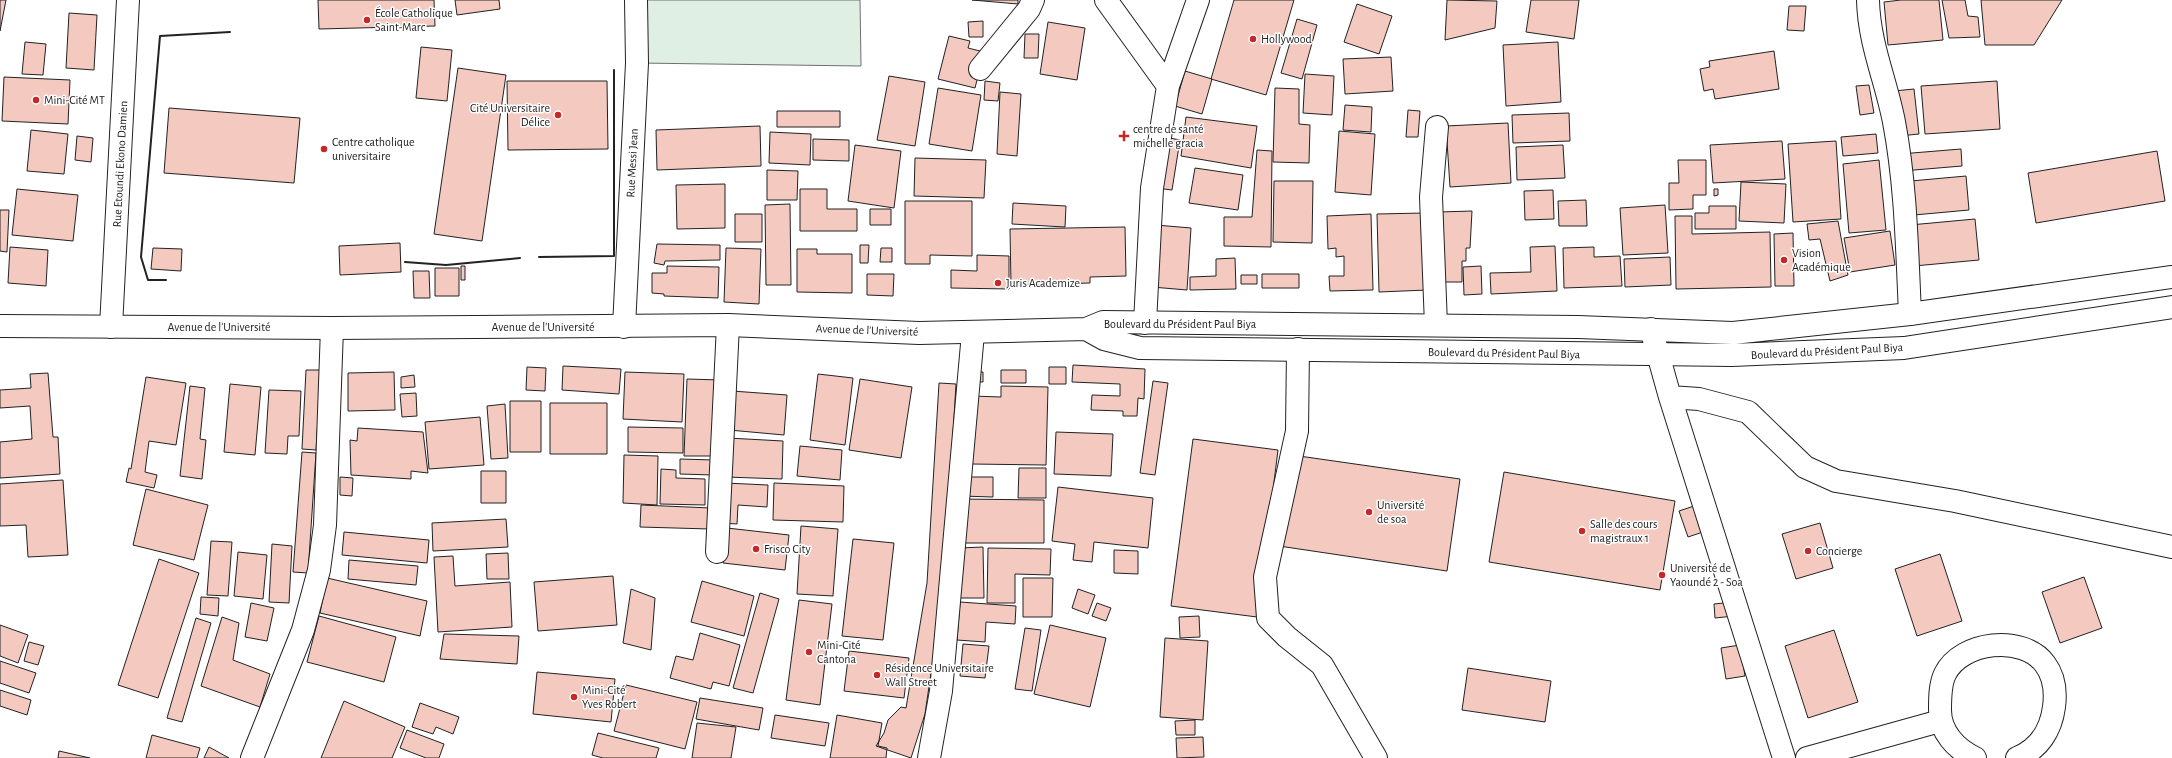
<svg xmlns="http://www.w3.org/2000/svg" width="2172" height="758" viewBox="0 0 2172 758" font-family="'Alegreya Sans',sans-serif">
<style>
.green{fill:#e0efe3;stroke:#6f6f6f}
.building{fill:#f3c9c0;stroke:#222}
.lines{fill:none;stroke-linecap:round;stroke-linejoin:round}
.minor-casing{stroke:#222;stroke-width:24}
.major-casing{stroke:#222;stroke-width:24}
.minor{stroke:#fff;stroke-width:22}
.major{stroke:#fff;stroke-width:22}
.wall{stroke:#222;stroke-width:2}
.poi-dot{fill:#c62828;stroke:#fff;stroke-width:1.5}
.labels{text-anchor:middle;stroke-width:3;stroke-linejoin:round;paint-order:stroke}
.poi-label{font-size:12px;fill:#222;stroke:#fff;text-anchor:start}
.street-label{font-size:12px;fill:#222;stroke:#fff}
</style>
<rect width="100%" height="100%" fill="#fff"/>
<!-- green -->
<path class="green" d="M636 0H860L861 66 637 63Z"/>
<!-- building -->
<path class="building" d="M0 0H6L0 31Z
M318 0H434L435 26 319 29Z
M455 0H499L500 9 457 15Z
M972 0H1018V4Z
M1234 0H1294L1266 95 1211 79Z
M1447 0 1497 1 1495 28 1445 40Z
M1531 0H1579L1574 39 1526 32Z
M1901 0H1939L1943 40 1888 45 1884 2Z
M1942 0H1965L1968 16 1978 17 1980 37 1949 38Z
M1981 0H2062L2034 45H1985Z
M1357 4 1392 16 1379 54 1344 42Z
M1789 6H1806L1804 31 1787 30Z
M69 13 97 15 94 70 66 68Z
M1297 19 1317 25 1302 79 1281 73Z
M983 21V37H969L968 22Z
M1048 22 1085 28 1077 80 1040 74Z
M1025 34H1039L1038 58H1024Z
M949 36 970 41 968 48 984 52 975 88 938 79Z
M25 42 46 44 43 75 22 74Z
M1558 42 1561 102 1506 106 1503 45Z
M421 47 452 50 447 101 416 98Z
M1774 51 1779 89 1715 99 1713 89 1704 91 1700 69 1710 67 1709 61Z
M1391 57 1393 91 1345 94 1343 59Z
M458 68 506 75 482 241 434 234Z
M1185 71 1212 79 1202 114 1175 106Z
M1305 74 1334 76 1332 115 1303 113Z
M889 76 925 82 915 146 877 140Z
M4 77 70 80 68 124 2 121Z
M507 81H607L608 149 508 150Z
M985 81 1000 83 998 101 984 100Z
M1997 81 2000 129 1925 134 1921 86Z
M1869 85 1874 113 1860 115 1856 86Z
M938 88 981 95 972 151 929 144Z
M1275 88 1299 89V124L1310 125 1309 163 1273 162Z
M1914 89 1919 134 1899 136 1894 91Z
M1000 92 1021 94 1017 156 997 154Z
M1345 105 1372 107 1371 132 1343 130Z
M169 108 300 118 294 183 164 173Z
M1408 110 1420 111 1418 137H1406Z
M777 111H840V127H777Z
M1569 113 1570 141 1513 143 1512 115Z
M1186 117 1257 126 1251 168 1181 156Z
M1508 123 1511 183 1450 187 1446 126Z
M760 126 761 166 657 170 656 130Z
M31 130 68 134 64 174 27 171Z
M1339 131 1375 134 1371 195 1335 192Z
M770 132 811 134 810 165 769 163Z
M1876 134 1878 153 1843 156 1841 137Z
M77 136 93 138 91 162 75 160Z
M1165 137 1180 140 1172 190 1156 188Z
M813 139 849 140V161L813 160Z
M1782 141 1785 179 1713 183 1710 145Z
M1836 141 1841 219 1793 222 1788 144Z
M855 145 901 151 894 208 848 201Z
M1563 145 1565 178 1517 180 1516 147Z
M1961 149 1962 166 1902 171 1900 154Z
M1257 150 1272 151 1271 247 1224 246V217H1252Z
M2157 151 2165 201 2036 223 2028 173Z
M915 158 986 160 984 198 914 196Z
M1678 160H1706V195H1693V209L1669 210V183H1679Z
M1879 160 1886 230 1849 233 1843 164Z
M1195 168 1243 175 1238 210 1189 203Z
M767 170 798 171 797 200H767Z
M1966 176 1969 210 1914 215 1911 181Z
M1274 181H1313L1312 243 1273 242Z
M1741 182 1786 184 1784 223 1739 221Z
M725 184V228L677 229 676 185Z
M17 189 78 195 73 241 12 235Z
M800 189H827V209H857V231H800Z
M1714 189H1718V195L1714 196Z
M1553 190 1554 219 1525 220 1524 191Z
M1586 200 1587 226H1559L1558 201Z
M905 201H972V256L930 255V264H905Z
M1013 203 1066 206 1065 227 1012 224Z
M790 204 791 285H766L765 205Z
M1665 205 1668 253 1623 255 1620 208Z
M1709 206H1736V229H1695V213H1709Z
M870 209H891V225H870Z
M0 210H9L7 252 0 251Z
M1472 211 1470 248H1466V261H1462V282H1441L1439 212Z
M1424 213 1427 290 1379 292 1377 214Z
M735 214H762V242H735Z
M1371 214 1373 290 1330 291 1329 276H1344V256L1336 257V248L1328 249 1327 216Z
M1675 216H1692V234L1770 232 1771 287 1676 289Z
M1975 219 1979 260 1914 266 1910 225Z
M1838 221 1848 275 1830 281 1820 239 1809 240 1807 224Z
M1156 225 1191 228 1187 290 1152 287Z
M1125 227 1126 276 1090 277V283L1011 285 1010 229Z
M1890 231 1895 265 1850 272 1844 238Z
M1793 233 1794 286H1775L1774 234Z
M400 243 401 272 340 275 339 246Z
M657 244 720 245V260L665 261 664 265 654 263Z
M860 245H869L868 263H860Z
M1555 246 1557 291 1491 294 1490 273 1531 272 1530 247Z
M10 247 48 250 46 286 8 283Z
M1594 247V257L1620 256 1622 286 1564 288 1563 248Z
M153 248 182 249 181 271 151 269Z
M726 248 761 249 759 304 724 302Z
M881 248H892V262H880Z
M797 249H817V254H852V293L797 292Z
M977 255 1009 256V289L951 288V270L977 271Z
M1670 257 1671 285 1625 287 1624 259Z
M1235 258 1236 289 1190 290V277L1216 276V259Z
M461 266H465V280H461Z
M667 266 719 267 718 298 664 296V294L652 293V273H667Z
M1481 266 1482 294 1464 295 1463 267Z
M435 268H459V296H435Z
M413 271H429L430 298H414Z
M867 274H894L893 296 867 295Z
M1262 274H1299V288H1262Z
M1241 275H1257V284H1241Z
M1073 365 1145 369 1144 399 1138 398 1137 416H1123V411L1091 410 1092 395 1120 396V384L1072 382Z
M563 366 621 369 619 394 562 390Z
M527 367 546 368 545 391 526 390Z
M1049 367H1066V384H1049Z
M306 370H321L316 450 302 449Z
M1001 370H1026V383H1001Z
M394 372 395 410 348 411V373Z
M625 372 684 374 682 422 623 419Z
M971 372H983V382H971Z
M48 373 53 437H58L60 474 0 478V442L32 439 30 406 0 408V390L31 388 30 374Z
M818 374 853 378 845 445 810 440Z
M414 375 415 387 401 388V377Z
M146 377 186 383 176 445 149 441 145 472 157 475 154 488 126 482 129 468 131 469Z
M687 379 721 380 718 456H684Z
M860 379 912 387 901 458 849 450Z
M1153 381 1168 383 1155 475 1140 473Z
M939 383 956 384 944 584 925 714 911 758 876 746 884 733 888 720 901 707 906 708 927 583Z
M230 384 261 387 255 455 224 452Z
M190 386 205 388 200 439 206 440 202 479 180 476Z
M1001 386 1048 387 1046 465 971 464 972 396 1001 397Z
M269 390 301 391 299 436H288L287 454 265 453Z
M732 391 787 395 784 435 729 430Z
M416 393 417 416 402 417 400 394Z
M510 401H541V452H510Z
M550 403H607V454H550Z
M505 404 508 458 491 459 487 406Z
M480 417 484 465 429 469 425 422Z
M628 427 683 428V453L628 452Z
M358 428 423 432 428 473 411 471V479L351 475 350 440 357 441Z
M1056 432 1113 434 1111 476 1054 474Z
M728 438 783 441 782 479 726 477Z
M1193 439 1278 450 1257 617 1171 606Z
M800 446 842 450 840 480 797 476Z
M302 452 316 453 308 573 293 572Z
M624 455 658 456 657 505 623 503Z
M1292 455 1460 479 1447 571 1279 546Z
M680 459 714 460 713 475 680 474Z
M1019 468H1046V498H1018Z
M661 469 676 470V478L705 479V505L660 504Z
M481 471H506V503H481Z
M1504 472 1675 501 1660 590 1489 562Z
M340 477 353 478 352 496 340 495Z
M961 477H993V497L961 496Z
M63 480 68 555 28 557 26 525 0 526V484Z
M725 483 768 485 767 507 738 505 737 524 723 523Z
M774 483 844 486 843 522 773 520Z
M1058 487 1153 498 1148 548 1094 542 1092 562 1073 560 1075 544 1052 541Z
M146 489 208 505 194 560 133 545Z
M960 499 1044 500V543H960Z
M641 505 711 508 710 529 640 527Z
M1697 505 1706 531 1688 537 1679 511Z
M506 519 508 547 433 551 432 523Z
M1820 523 1833 568 1796 579 1782 534Z
M801 526 838 529 833 596 797 594Z
M727 528 789 535 785 570 723 563Z
M344 532 429 540 427 563 342 555Z
M853 539 894 543 883 640 842 636Z
M211 541 232 542 228 596 207 595Z
M272 544 292 546 289 603 269 602Z
M983 547 984 598H959V548Z
M988 548 1051 549 1050 575 1015 574V603H987Z
M1114 550 1138 551V574L1114 573Z
M238 552 267 555 263 599 234 596Z
M508 553 509 579H487L486 554Z
M1940 554 1962 621 1917 636 1895 569Z
M453 556 455 586 510 582 512 627 438 632 434 557Z
M159 559 199 573 158 698 118 685Z
M349 560 418 566 416 585 348 579Z
M613 576 617 625 538 631 534 582Z
M2084 577 2102 628 2060 643 2042 592Z
M327 578 427 601 420 636 320 613Z
M1023 578H1053L1052 617H1023Z
M702 581 754 596 744 636 691 622Z
M631 589 655 598 651 650 623 643Z
M1078 589 1095 595 1088 614 1072 608Z
M760 593 779 599 753 693 733 688Z
M201 597 219 598 218 616 200 614Z
M799 600 832 604 820 705 786 700Z
M960 602 1016 606 1015 624 986 622 985 642 957 640Z
M1733 602 1734 616 1715 618 1714 604Z
M251 603 274 608 267 641 245 637Z
M1097 603 1111 608 1106 621 1092 616Z
M319 616 396 637 384 682 307 662Z
M1199 616 1200 637 1180 638 1179 617Z
M222 617 239 623 233 660 270 674 260 707 201 686Z
M196 618 211 623 182 722 167 718Z
M0 625 28 635 18 663 0 656Z
M1050 625 1106 638 1090 707 1034 694Z
M1025 628 1041 630 1032 691 1015 689Z
M1834 630 1858 702 1808 718 1785 646Z
M700 633 740 645 729 686 713 682 711 689 670 678 676 656 693 660Z
M444 634 519 636 517 664 440 659Z
M1165 638 1208 641 1203 720 1160 717Z
M29 642 44 646 38 665 24 661Z
M963 644 989 646 985 678 960 676Z
M1740 645 1745 676 1726 679 1721 648Z
M849 651 909 658 904 698 844 691Z
M0 661 36 673 29 693 0 683Z
M1468 668 1551 681 1545 722 1462 710Z
M537 672 615 679 611 722 533 714Z
M626 685 697 702 685 749 614 731Z
M0 690 31 700 27 715 0 706Z
M700 698 763 708 759 730 696 719Z
M344 701 405 727 392 758H321Z
M420 703 459 717 453 734 436 727 433 734 412 727Z
M775 715 829 723 825 746 771 738Z
M837 715 882 723 878 746 887 748 886 758H830Z
M1195 720V735H1176L1175 721Z
M697 723 736 727 731 758H692Z
M407 730 444 744 439 758H426L400 748Z
M598 733 659 748 656 758H603L592 755Z
M152 735 200 748 197 758H146Z
M1203 737 1204 757 1177 758 1176 738Z
M209 747 229 758H204Z
M59 751 90 758H58Z"/>
<g class="lines">
<defs>
<path id="minor" d="M1106 0 1168 86
M1868 0C1869 44 1886 80 1894 122 1906 185 1907 250 1910 314
M980 69 1029 9 1033 0
M1145 323 1152 188 1168 86 1198 0
M1436 325 1431 197 1437 127
M111 327 128 0
M624 327 637 63 636 0
M1651 329 1670 397 1784 758
M1298 349 1297 431 1265 577 1268 618 1287 637 1322 665 1376 758
M1670 397 1699 399 1748 412 1805 467 1836 481 1955 501 2172 547
M717 552 728 325
M252 758 303 630 319 570 325 525 332 328
M929 758 941 691 973 333
M1807 758 1940 721
M1975 758C1956 749 1940 732 1940 710 1940 698 1940 684 1945 674 1961 641 2023 634 2045 664 2054 676 2056 692 2054 707 2051 730 2039 749 2017 758"/>
<path id="major" d="M0 326 332 328 728 325 919 333 1086 329 1103 322 1578 327 1733 333 1910 314 2172 277
M1086 329 1104 339 1140 348 1732 355 1904 348 2172 307"/>
</defs>
<!-- minor casing -->
<use href="#minor" class="minor-casing"/>
<!-- major casing -->
<use href="#major" class="major-casing"/>
<!-- minor -->
<use href="#minor" class="minor"/>
<!-- major -->
<use href="#major" class="major"/>
<!-- wall -->
<path class="wall" d="M539 257 614 256V70
M405 262 446 265 520 258
M166 280H148L141 257 160 36 230 32"/>
</g>
<!-- markers -->
<g class="poi-dot">
<circle cx="367" cy="20" r="4"/>
<circle cx="1253" cy="39" r="4"/>
<circle cx="36" cy="100" r="4"/>
<circle cx="558" cy="115" r="4"/>
<path d="M1122 130h4v4h4v4h-4v4h-4v-4h-4v-4h4z"/>
<circle cx="324" cy="149" r="4"/>
<circle cx="1784" cy="260" r="4"/>
<circle cx="998" cy="283" r="4"/>
<circle cx="1369" cy="512" r="4"/>
<circle cx="1582" cy="531" r="4"/>
<circle cx="756" cy="549" r="4"/>
<circle cx="1808" cy="551" r="4"/>
<circle cx="1662" cy="575" r="4"/>
<circle cx="809" cy="652" r="4"/>
<circle cx="877" cy="675" r="4"/>
<circle cx="574" cy="697" r="4"/>
</g>
<g class="labels">
<!-- poi labels -->
<g class="poi-label">
<text x="375" y="17">École Catholique<tspan x="375" dy="14">Saint-Marc</tspan></text>
<text x="1261" y="43">Hollywood</text>
<text x="44" y="104">Mini-Cité MT</text>
<text x="550" y="112" text-anchor="end">Cité Universitaire<tspan x="550" dy="14">Délice</tspan></text>
<text x="1133" y="133">centre de santé<tspan x="1133" dy="14">michelle gracia</tspan></text>
<text x="332" y="146">Centre catholique<tspan x="332" dy="14">universitaire</tspan></text>
<text x="1792" y="257">Vision<tspan x="1792" dy="14">Académique</tspan></text>
<text x="1006" y="287">Juris Academize</text>
<text x="1377" y="509">Université<tspan x="1377" dy="14">de soa</tspan></text>
<text x="1590" y="528">Salle des cours<tspan x="1590" dy="14">magistraux 1</tspan></text>
<text x="764" y="553">Frisco City</text>
<text x="1816" y="555">Concierge</text>
<text x="1670" y="572">Université de<tspan x="1670" dy="14">Yaoundé 2 - Soa</tspan></text>
<text x="817" y="649">Mini-Cité<tspan x="817" dy="14">Cantona</tspan></text>
<text x="885" y="672">Résidence Universitaire<tspan x="885" dy="14">Wall Street</tspan></text>
<text x="582" y="694">Mini-Cité<tspan x="582" dy="14">Yves Robert</tspan></text>
</g>
<!-- street labels -->
<g class="street-label">
<text transform="translate(632 163) rotate(-87)" y="4">Rue Messi Jean</text>
<text transform="translate(120 164) rotate(-87)" y="4">Rue Etoundi Ekono Damien</text>
<text x="1180" y="328">Boulevard du Président Paul Biya</text>
<text x="219" y="331">Avenue de l'Université</text>
<text x="543" y="331">Avenue de l'Université</text>
<text transform="translate(867 330) rotate(2)" y="4">Avenue de l'Université</text>
<text transform="translate(1827 351) rotate(-3)" y="4">Boulevard du Président Paul Biya</text>
<text transform="translate(1504 353) rotate(1)" y="4">Boulevard du Président Paul Biya</text>
</g>
</g>
</svg>
